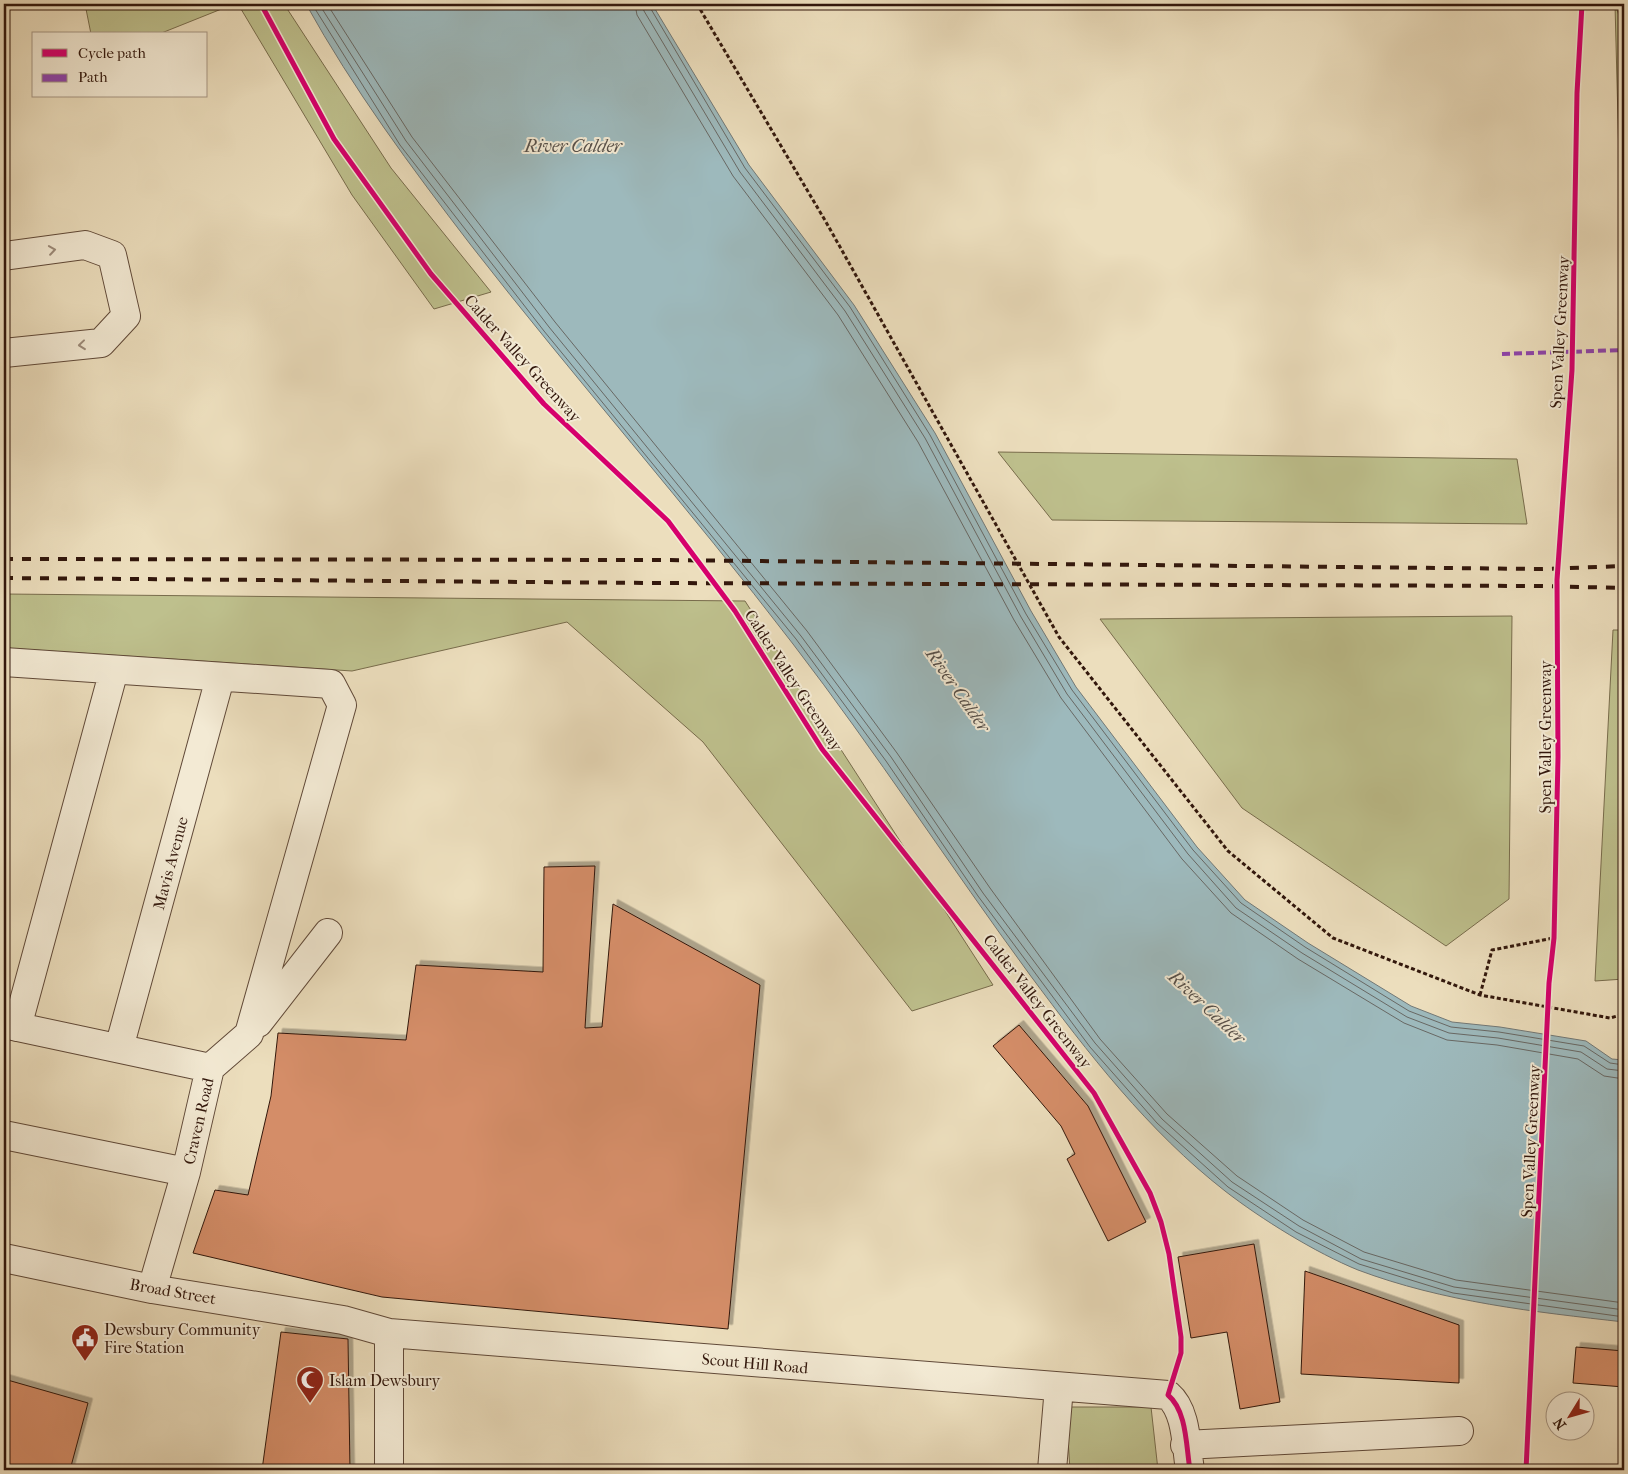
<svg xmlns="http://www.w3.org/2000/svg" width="1628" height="1474" viewBox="0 0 1628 1474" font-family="'IM FELL French Canon',serif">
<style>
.green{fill:#bec08d;stroke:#786c4c}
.water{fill:#9db9bc;stroke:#727876}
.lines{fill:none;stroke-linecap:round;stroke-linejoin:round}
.shore{stroke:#686864;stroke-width:1}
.building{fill:#d48d67;stroke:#32170c;filter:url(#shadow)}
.minor-casing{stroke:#604938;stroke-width:30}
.path{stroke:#32170c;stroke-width:3;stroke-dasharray:4 2.5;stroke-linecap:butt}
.minor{stroke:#f3ead4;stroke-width:28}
.rail{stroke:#32170c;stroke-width:4;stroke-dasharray:9 9;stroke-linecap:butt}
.quiet{stroke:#8e44ad;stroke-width:4;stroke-dasharray:8 4;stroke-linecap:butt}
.cycleway-casing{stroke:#f3ead4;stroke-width:8}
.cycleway{stroke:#d6006c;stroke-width:5}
.oneway{stroke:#9c8b7a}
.labels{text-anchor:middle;stroke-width:4;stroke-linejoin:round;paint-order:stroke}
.street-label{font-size:16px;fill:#32170c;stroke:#f3ead4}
.poi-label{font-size:16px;fill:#32170c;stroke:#f3ead4;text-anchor:start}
.water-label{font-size:18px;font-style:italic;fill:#57504a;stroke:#f3ead4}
</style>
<defs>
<filter id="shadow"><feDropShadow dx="4.5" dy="-4.5" stdDeviation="0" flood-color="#0004"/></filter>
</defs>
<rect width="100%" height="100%" fill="#ecdebd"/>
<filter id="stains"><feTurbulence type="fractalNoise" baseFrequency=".004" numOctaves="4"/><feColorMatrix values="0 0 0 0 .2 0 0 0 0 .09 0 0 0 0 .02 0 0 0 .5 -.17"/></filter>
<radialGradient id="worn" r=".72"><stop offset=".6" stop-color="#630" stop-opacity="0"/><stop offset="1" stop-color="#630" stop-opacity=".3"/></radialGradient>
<!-- green -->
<path class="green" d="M85 4H234L159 34H91Z
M238 4H284L391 168 491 292 434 309 352 195Z
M1615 4 1624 30V353Z
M998 452 1517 459 1527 524 1052 520Z
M4 594 745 601 993 985 912 1011 703 742 567 622 352 671 4 648Z
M1512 616 1509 899 1446 946 1242 808 1100 619Z
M1613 630H1624V979L1595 981Z
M1066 1407H1151L1158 1470H1070Z"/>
<!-- water -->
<path class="water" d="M306 4H652L749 165 854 305 935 433 1031 611 1076 687 1197 847 1245 900 1308 943 1411 1006 1452 1022 1500 1027 1586 1041 1612 1059 1624 1060V1322C1535 1312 1443 1302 1358 1270 1316 1253 1261 1219 1225 1191 1148 1131 1088 1053 1030 975 950 866 876 752 793 644 689 508 575 379 470 244 411 167 353 89 306 4Z"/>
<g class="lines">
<!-- shore -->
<path class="shore" d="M312 4 400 145 544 331 796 639 886 761 978 896 1090 1047 1157 1123 1228 1187 1296 1232 1359 1264 1453 1293 1624 1317
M319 4 406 141 549 327 801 636 891 757 983 893 1095 1043 1162 1119 1232 1182 1299 1226 1361 1259 1454 1287 1624 1310
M327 4 412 137 555 322 807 631 897 753 990 888 1100 1039 1167 1114 1237 1176 1303 1220 1364 1252 1456 1280 1624 1303
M635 4 637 15 733 176 838 315 918 442 1014 620 1061 698 1182 859 1231 913 1298 959 1404 1023 1447 1040 1497 1045 1578 1059 1604 1076 1624 1079
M642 4 644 11 740 172 845 311 925 438 1021 617 1067 694 1188 854 1236 908 1302 953 1407 1017 1449 1033 1498 1038 1581 1052 1607 1069 1624 1071
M648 4 745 168 850 307 930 435 1026 614 1072 690 1193 850 1241 903 1305 947 1409 1011 1451 1027 1499 1032 1584 1046 1610 1063 1624 1065"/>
</g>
<!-- building -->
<path class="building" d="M595 866 585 1028 602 1027 613 904 760 985 728 1329 382 1297 193 1253 215 1190 248 1195 271 1096 278 1033 406 1040 416 965 543 972 544 867Z
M1019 1025 1088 1106 1146 1222 1108 1241 1067 1159 1075 1154 1061 1126 993 1046Z
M1254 1244 1280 1402 1240 1409 1227 1332 1191 1338 1178 1257Z
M1305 1271 1459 1325V1383L1301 1374Z
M281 1332 348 1339 350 1470H262Z
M1576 1347 1624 1351V1387L1573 1383Z
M4 1379 88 1403 70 1470H4Z"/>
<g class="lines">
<defs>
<path id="minor" d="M4 256 85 245 112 255 126 316 101 343 4 353
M4 662 331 684 342 705 249 1034 210 1068
M258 1023 328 933
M4 1024 210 1068 186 1172 152 1289
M17 1027 114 670
M119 1048 220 678
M4 1135 186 1172
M4 1258 152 1289 343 1320 389 1333 1168 1395C1187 1411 1186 1446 1190 1470
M389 1333V1470
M1185 1445 1459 1431
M1052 1470 1059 1387"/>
</defs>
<!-- minor casing -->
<use href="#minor" class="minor-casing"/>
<!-- path -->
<path class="path" d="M697 4 826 222 1059 637 1228 851 1333 938 1480 995 1610 1018 1624 1014
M1480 995 1492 950 1554 938"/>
<!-- minor -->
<use href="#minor" class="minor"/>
<!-- rail -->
<path class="rail" d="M4 559 658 560 1542 569 1624 566
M4 578 659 583 1541 586 1624 588"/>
<!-- quiet -->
<path class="quiet" d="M1502 354 1624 350"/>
<defs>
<path id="cycleway" d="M261 4 334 139 431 274 544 404 668 521 735 611 822 749 1094 1093 1150 1193 1161 1222 1169 1254 1181 1337V1353L1168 1395C1187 1411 1186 1446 1190 1470
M1526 1470 1549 983 1554 938 1558 757 1557 580 1572 370 1577 93 1582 4"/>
</defs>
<!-- cycleway casing -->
<use href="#cycleway" class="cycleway-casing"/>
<!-- cycleway -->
<use href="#cycleway" class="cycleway"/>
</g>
<!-- one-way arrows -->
<defs><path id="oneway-chevron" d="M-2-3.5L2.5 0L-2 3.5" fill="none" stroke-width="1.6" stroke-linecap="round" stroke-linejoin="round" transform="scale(1.25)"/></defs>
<g class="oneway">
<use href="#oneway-chevron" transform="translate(52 250) rotate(-8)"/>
<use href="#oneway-chevron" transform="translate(82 345) rotate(174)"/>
</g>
<!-- icons -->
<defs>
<symbol id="civic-pin" viewBox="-11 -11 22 30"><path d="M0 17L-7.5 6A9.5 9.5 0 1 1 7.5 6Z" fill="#8f2418" stroke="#f3ead4"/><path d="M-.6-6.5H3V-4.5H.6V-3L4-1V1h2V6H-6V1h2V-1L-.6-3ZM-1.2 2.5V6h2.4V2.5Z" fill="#fff"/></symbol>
<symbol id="mosque-pin" viewBox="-11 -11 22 30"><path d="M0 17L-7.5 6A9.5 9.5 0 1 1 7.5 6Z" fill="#8f2418" stroke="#f3ead4"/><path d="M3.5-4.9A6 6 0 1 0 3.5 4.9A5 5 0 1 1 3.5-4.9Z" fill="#fff"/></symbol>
</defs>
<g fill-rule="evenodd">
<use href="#civic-pin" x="69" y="1322" width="32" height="43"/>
<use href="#mosque-pin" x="294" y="1364" width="32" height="43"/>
</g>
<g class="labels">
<!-- street labels -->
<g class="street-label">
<text transform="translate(1559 332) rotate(-87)" y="6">Spen Valley Greenway</text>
<text transform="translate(523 358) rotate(48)" y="6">Calder Valley Greenway</text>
<text transform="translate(794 680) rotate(57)" y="6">Calder Valley Greenway</text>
<text transform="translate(1545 737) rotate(-90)" y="6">Spen Valley Greenway</text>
<text transform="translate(170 863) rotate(-75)" y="6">Mavis Avenue</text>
<text transform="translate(1038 1001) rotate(52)" y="6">Calder Valley Greenway</text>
<text transform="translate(198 1121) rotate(-77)" y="6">Craven Road</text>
<text transform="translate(1530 1141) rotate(-87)" y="6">Spen Valley Greenway</text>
<text transform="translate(173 1291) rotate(10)" y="6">Broad Street</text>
<text transform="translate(755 1363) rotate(5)" y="6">Scout Hill Road</text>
</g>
<!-- poi labels -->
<g class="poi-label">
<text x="104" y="1335">Dewsbury Community<tspan x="104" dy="18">Fire Station</tspan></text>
<text x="329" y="1386">Islam Dewsbury</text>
</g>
<!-- water labels -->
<g class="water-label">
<text x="573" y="152">River Calder</text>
<text transform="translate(958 690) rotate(55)" y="6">River Calder</text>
<text transform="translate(1207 1007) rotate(43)" y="6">River Calder</text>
</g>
</g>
<!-- margin -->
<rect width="1628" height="1474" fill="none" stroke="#ecdebd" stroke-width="20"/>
<rect x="5" y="5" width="1618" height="1464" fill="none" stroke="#32170c" stroke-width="2.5"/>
<rect x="10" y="10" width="1608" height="1454" fill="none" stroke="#32170c"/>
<!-- legend -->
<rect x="32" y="32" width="175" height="65" fill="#f3ead4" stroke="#a69684"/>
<rect x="42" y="49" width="25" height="8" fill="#d6006c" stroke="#a69684"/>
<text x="78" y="58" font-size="15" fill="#32170c">Cycle path</text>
<rect x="42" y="74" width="25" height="8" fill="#8e44ad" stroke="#a69684"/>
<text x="78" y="82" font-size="15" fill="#32170c">Path</text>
<!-- north arrow -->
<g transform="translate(1570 1416) rotate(233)"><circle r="24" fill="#f3ead4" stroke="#a69684"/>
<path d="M0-4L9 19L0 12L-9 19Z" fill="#8f2418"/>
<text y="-8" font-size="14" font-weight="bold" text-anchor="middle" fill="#32170c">N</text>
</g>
<rect width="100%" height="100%" filter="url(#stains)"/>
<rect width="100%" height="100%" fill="url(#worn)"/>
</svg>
